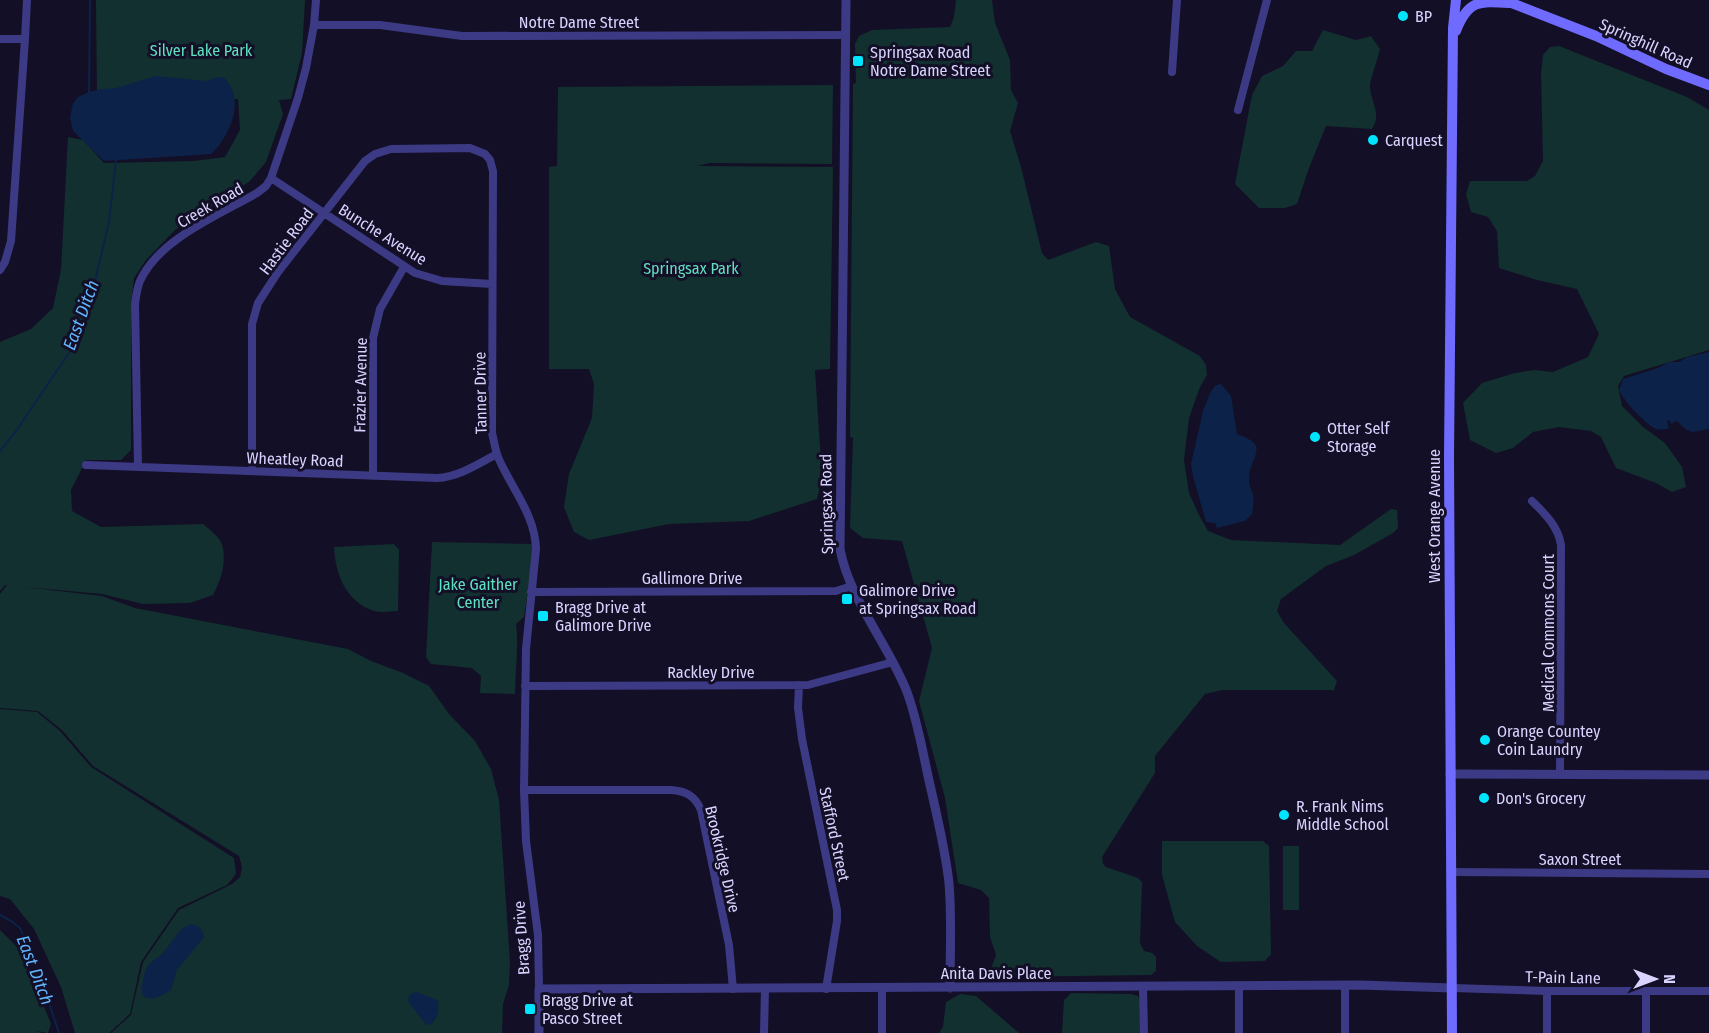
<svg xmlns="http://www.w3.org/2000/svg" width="1709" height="1033" viewBox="0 0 1709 1033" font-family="'Fira Sans Condensed',sans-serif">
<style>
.green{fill:#12302f}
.water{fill:#0c2248}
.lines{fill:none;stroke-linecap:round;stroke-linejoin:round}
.stream{stroke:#0c2248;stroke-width:2}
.minor{stroke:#3d3a85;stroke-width:8}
.tertiary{stroke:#3d3a85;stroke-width:9}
.secondary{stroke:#6f6bff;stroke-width:10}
.poi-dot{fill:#00e5ff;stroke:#130f26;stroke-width:2}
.labels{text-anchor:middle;stroke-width:6;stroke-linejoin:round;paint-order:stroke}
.poi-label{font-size:16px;fill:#d9d4ff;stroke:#130f26;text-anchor:start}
.street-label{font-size:16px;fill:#d9d4ff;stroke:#130f26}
.park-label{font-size:16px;fill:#5fe0c0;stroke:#130f26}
.water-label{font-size:18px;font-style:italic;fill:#62b6ff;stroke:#130f26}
</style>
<rect width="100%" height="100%" fill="#130f26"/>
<!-- green -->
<path class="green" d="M96 0H305L302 53 291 99 279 100 283 114 266 162 250 181 175 230 146 260 134 278 131 304V450L121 460H86L71 490 72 511 101 527 203 524C209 529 218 536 221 542 228 559 221 580 213 595L190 603 143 604 102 594 24 587 102 596 135 608 348 649 371 661 403 673 429 686 449 714 475 741 491 769 499 800 510 962 509 985 503 1004 502 1033H111L131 1015 143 962 179 910 232 884 240 877 242 867 239 856 93 766 62 730 38 711 0 708V594L7 585H5L0 591V342L31 329 53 308 61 270 68 137 83 140 104 163 194 161 225 157 240 130 238 99 97 100Z
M956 0H992L995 23 1010 60 1011 90 1018 103 1010 131 1021 167 1042 253 1048 260 1096 242 1109 246 1115 289 1130 317 1200 356 1206 365 1207 375 1200 387 1189 418 1184 460 1189 493 1199 515 1208 531 1231 540 1340 545 1391 509 1397 510 1398 528 1393 533 1354 555 1326 566 1281 599 1277 611 1284 623 1337 681 1334 690H1222L1205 694 1155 756V773L1102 857 1103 864 1106 867 1138 878 1142 882 1140 943 1144 951 1152 953 1156 957V971L1151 975 988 977 996 955 990 937 989 898 981 890 958 883 945 798 919 701 932 648 902 541 863 538 850 528 853 438 850 437 853 84 856 83 855 44 859 36 872 30 950 27 954 17Z
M1323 30 1356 40 1371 36 1380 49C1378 59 1370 79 1370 87 1371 103 1382 113 1372 129L1326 126 1309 168 1297 204 1285 208H1259L1235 184 1252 95 1262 76 1283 66 1296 51H1312Z
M1559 46 1687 97 1709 110V350L1624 376 1618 386 1622 406 1643 427 1665 443 1682 467 1686 487 1672 492 1656 483 1616 468 1601 437 1591 431 1559 427 1533 432 1513 448 1496 453 1470 440 1463 403 1482 383 1515 373 1534 370 1553 372 1588 357 1599 334 1577 289 1537 280 1499 268 1497 231 1488 217 1471 212 1466 194 1470 181H1527L1535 176 1543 161 1541 73 1543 55 1550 47Z
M833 85 832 164 709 163 697 166 833 167 830 369 815 370 822 477 817 499 749 521 669 524 589 540 574 532 564 507 569 474 592 418 594 384 589 369H549V167L557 166 558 87Z
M432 542 532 544V563L524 617 516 624C519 648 515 671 515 694L480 693 481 676 472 668 431 664 426 657Z
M394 544 399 550 398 611C390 611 382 613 374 611 346 602 335 573 334 547Z
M0 709 37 712 60 731 91 767 234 858 236 874 227 885 178 908 141 962 130 1014 109 1033H75L61 987 34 929 10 899 0 896Z
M1162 841H1263L1269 846 1271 954 1265 961 1221 962 1197 946 1175 922 1162 875Z
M1283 846H1299V910H1283Z
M0 930 22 952 51 1024 48 1033 37 1031 42 1033H0Z
M1071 993 1131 994 1138 996 1140 1001V1033H1062L1064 1000Z
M960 994 976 996 1019 1033H939L943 1027 946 1002Z"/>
<!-- water -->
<path class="water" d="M156 76 207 81 214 78 223 77C247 97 230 137 211 154L104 161 73 131 70 118 73 103 78 97 89 92 101 89 116 88Z
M1709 352V429C1691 432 1691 436 1677 421L1671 424 1670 421 1668 420 1667 422 1669 427 1667 429C1663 429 1660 430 1656 429 1645 424 1623 400 1619 390L1623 379 1658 368 1669 362H1679L1687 357Z
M1221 384 1231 396 1237 434C1273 446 1248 457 1249 480 1249 486 1252 490 1253 495 1254 501 1253 508 1252 514L1245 521 1217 528 1215 523 1206 522 1193 476 1191 464 1203 411 1210 393 1216 385Z
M191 924C199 925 203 929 204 937L177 970 171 990C158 999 136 1007 143 980 144 976 145 970 147 967 151 961 157 959 162 954 171 945 178 928 191 924Z
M416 992 437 1000C440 1008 438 1020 430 1025L426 1024 409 1003C407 997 410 994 416 992Z"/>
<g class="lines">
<!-- stream -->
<path class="stream" d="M89 92 90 0
M0 451 16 431 73 347 90 302 109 222 116 161
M0 915 11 921 20 928 35 961 59 1033"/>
<!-- minor -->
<path class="minor" d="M314 25H380L462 36 846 35
M0 39H25
M1172 72 1177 0
M1238 110 1267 0
M271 178 415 273 442 281 492 284
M0 270 5 262 11 241 25 39 27 0
M86 465 437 478C459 477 478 464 497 454
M138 467 135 304C136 296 137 288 140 281 159 239 219 215 257 193L266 186 271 178 298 98 306 68 314 25 316 0
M252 471V324L258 303 278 272 365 161 375 154 391 149 470 148 485 154 490 160 493 171 492 433C494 441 495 449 498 457 511 488 535 514 536 549L526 649 524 790 526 841 538 935 539 989
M373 475V338L380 309 404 267
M1532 501C1545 514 1558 526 1561 545L1560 775
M531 592 836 591 852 586
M799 685 798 708 802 739 837 910V921L826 989
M525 686 808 685 893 662
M524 790H671C686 791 695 796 701 810L729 945 733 989
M1451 872 1709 874
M1143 987 1144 1033
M1239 987V1033
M1452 988 1547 991H1709
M1547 991V1033
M764 1033 765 989
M882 1033V989
M1345 1033V986
M1646 1033V991"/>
<!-- tertiary -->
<path class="tertiary" d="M846 0 840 549C849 599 889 645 907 692 917 719 922 748 928 776 936 812 945 847 949 883 952 918 950 953 950 988
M1450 774 1709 775
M539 1033V989L1360 985 1452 988"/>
<!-- secondary -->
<path class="secondary" d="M1504 0 1596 36 1666 69 1709 85
M1456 31C1468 0 1479 1 1510 3
M1452 1033 1449 456 1453 28 1456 0"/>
</g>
<!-- markers -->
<g class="poi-dot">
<circle cx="1403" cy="16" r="6"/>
<rect x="852" y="55" width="12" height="12" rx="3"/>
<circle cx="1373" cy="140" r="6"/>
<circle cx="1315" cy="437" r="6"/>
<rect x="841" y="593" width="12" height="12" rx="3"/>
<rect x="537" y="610" width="12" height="12" rx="3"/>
<circle cx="1485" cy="740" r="6"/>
<circle cx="1484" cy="798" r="6"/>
<circle cx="1284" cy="815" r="6"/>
<rect x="524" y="1003" width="12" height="12" rx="3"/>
</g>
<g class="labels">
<!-- poi labels -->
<g class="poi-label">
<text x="1415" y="22">BP</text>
<text x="870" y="58">Springsax Road<tspan x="870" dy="18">Notre Dame Street</tspan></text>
<text x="1385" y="146">Carquest</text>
<text x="1327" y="434">Otter Self<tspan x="1327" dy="18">Storage</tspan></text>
<text x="859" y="596">Galimore Drive<tspan x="859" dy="18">at Springsax Road</tspan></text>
<text x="555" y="613">Bragg Drive at<tspan x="555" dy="18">Galimore Drive</tspan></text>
<text x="1497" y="737">Orange Countey<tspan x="1497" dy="18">Coin Laundry</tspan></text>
<text x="1496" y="804">Don's Grocery</text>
<text x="1296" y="812">R. Frank Nims<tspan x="1296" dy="18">Middle School</tspan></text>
<text x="542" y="1006">Bragg Drive at<tspan x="542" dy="18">Pasco Street</tspan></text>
</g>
<!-- street labels -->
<g class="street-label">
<text x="579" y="28">Notre Dame Street</text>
<text transform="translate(1646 43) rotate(24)" y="6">Springhill Road</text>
<text transform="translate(210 205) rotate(-30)" y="6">Creek Road</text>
<text transform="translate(383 234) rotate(32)" y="6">Bunche Avenue</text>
<text transform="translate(286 241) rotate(-53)" y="6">Hastie Road</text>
<text transform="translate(360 385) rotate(-89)" y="6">Frazier Avenue</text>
<text transform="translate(480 393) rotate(-91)" y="6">Tanner Drive</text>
<text transform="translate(295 459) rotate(2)" y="6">Wheatley Road</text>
<text transform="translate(826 504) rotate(-91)" y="6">Springsax Road</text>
<text transform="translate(1434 516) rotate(-90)" y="6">West Orange Avenue</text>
<text x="692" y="584">Gallimore Drive</text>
<text transform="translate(1548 633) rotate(-90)" y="6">Medical Commons Court</text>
<text x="711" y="678">Rackley Drive</text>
<text transform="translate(835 834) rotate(78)" y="6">Stafford Street</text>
<text transform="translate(723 859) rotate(77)" y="6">Brookridge Drive</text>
<text x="1580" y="865">Saxon Street</text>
<text transform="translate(521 938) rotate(-94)" y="6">Bragg Drive</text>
<text x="996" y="979">Anita Davis Place</text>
<text transform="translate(1563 977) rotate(1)" y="6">T-Pain Lane</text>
</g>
<!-- park labels -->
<g class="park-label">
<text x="201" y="56">Silver Lake Park</text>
<text x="691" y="274">Springsax Park</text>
<text x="478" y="590">Jake Gaither<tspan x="478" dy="18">Center</tspan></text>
</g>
<!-- water labels -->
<g class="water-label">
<text transform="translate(81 315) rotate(-70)" y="6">East Ditch</text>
<text transform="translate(35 970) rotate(69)" y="6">East Ditch</text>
</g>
</g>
<!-- north arrow -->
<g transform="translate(1655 979) rotate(90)" stroke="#130f26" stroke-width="4.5" paint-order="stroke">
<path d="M0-4.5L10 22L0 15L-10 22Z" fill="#d9d4ff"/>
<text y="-9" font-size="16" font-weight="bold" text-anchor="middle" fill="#d9d4ff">N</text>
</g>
</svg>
